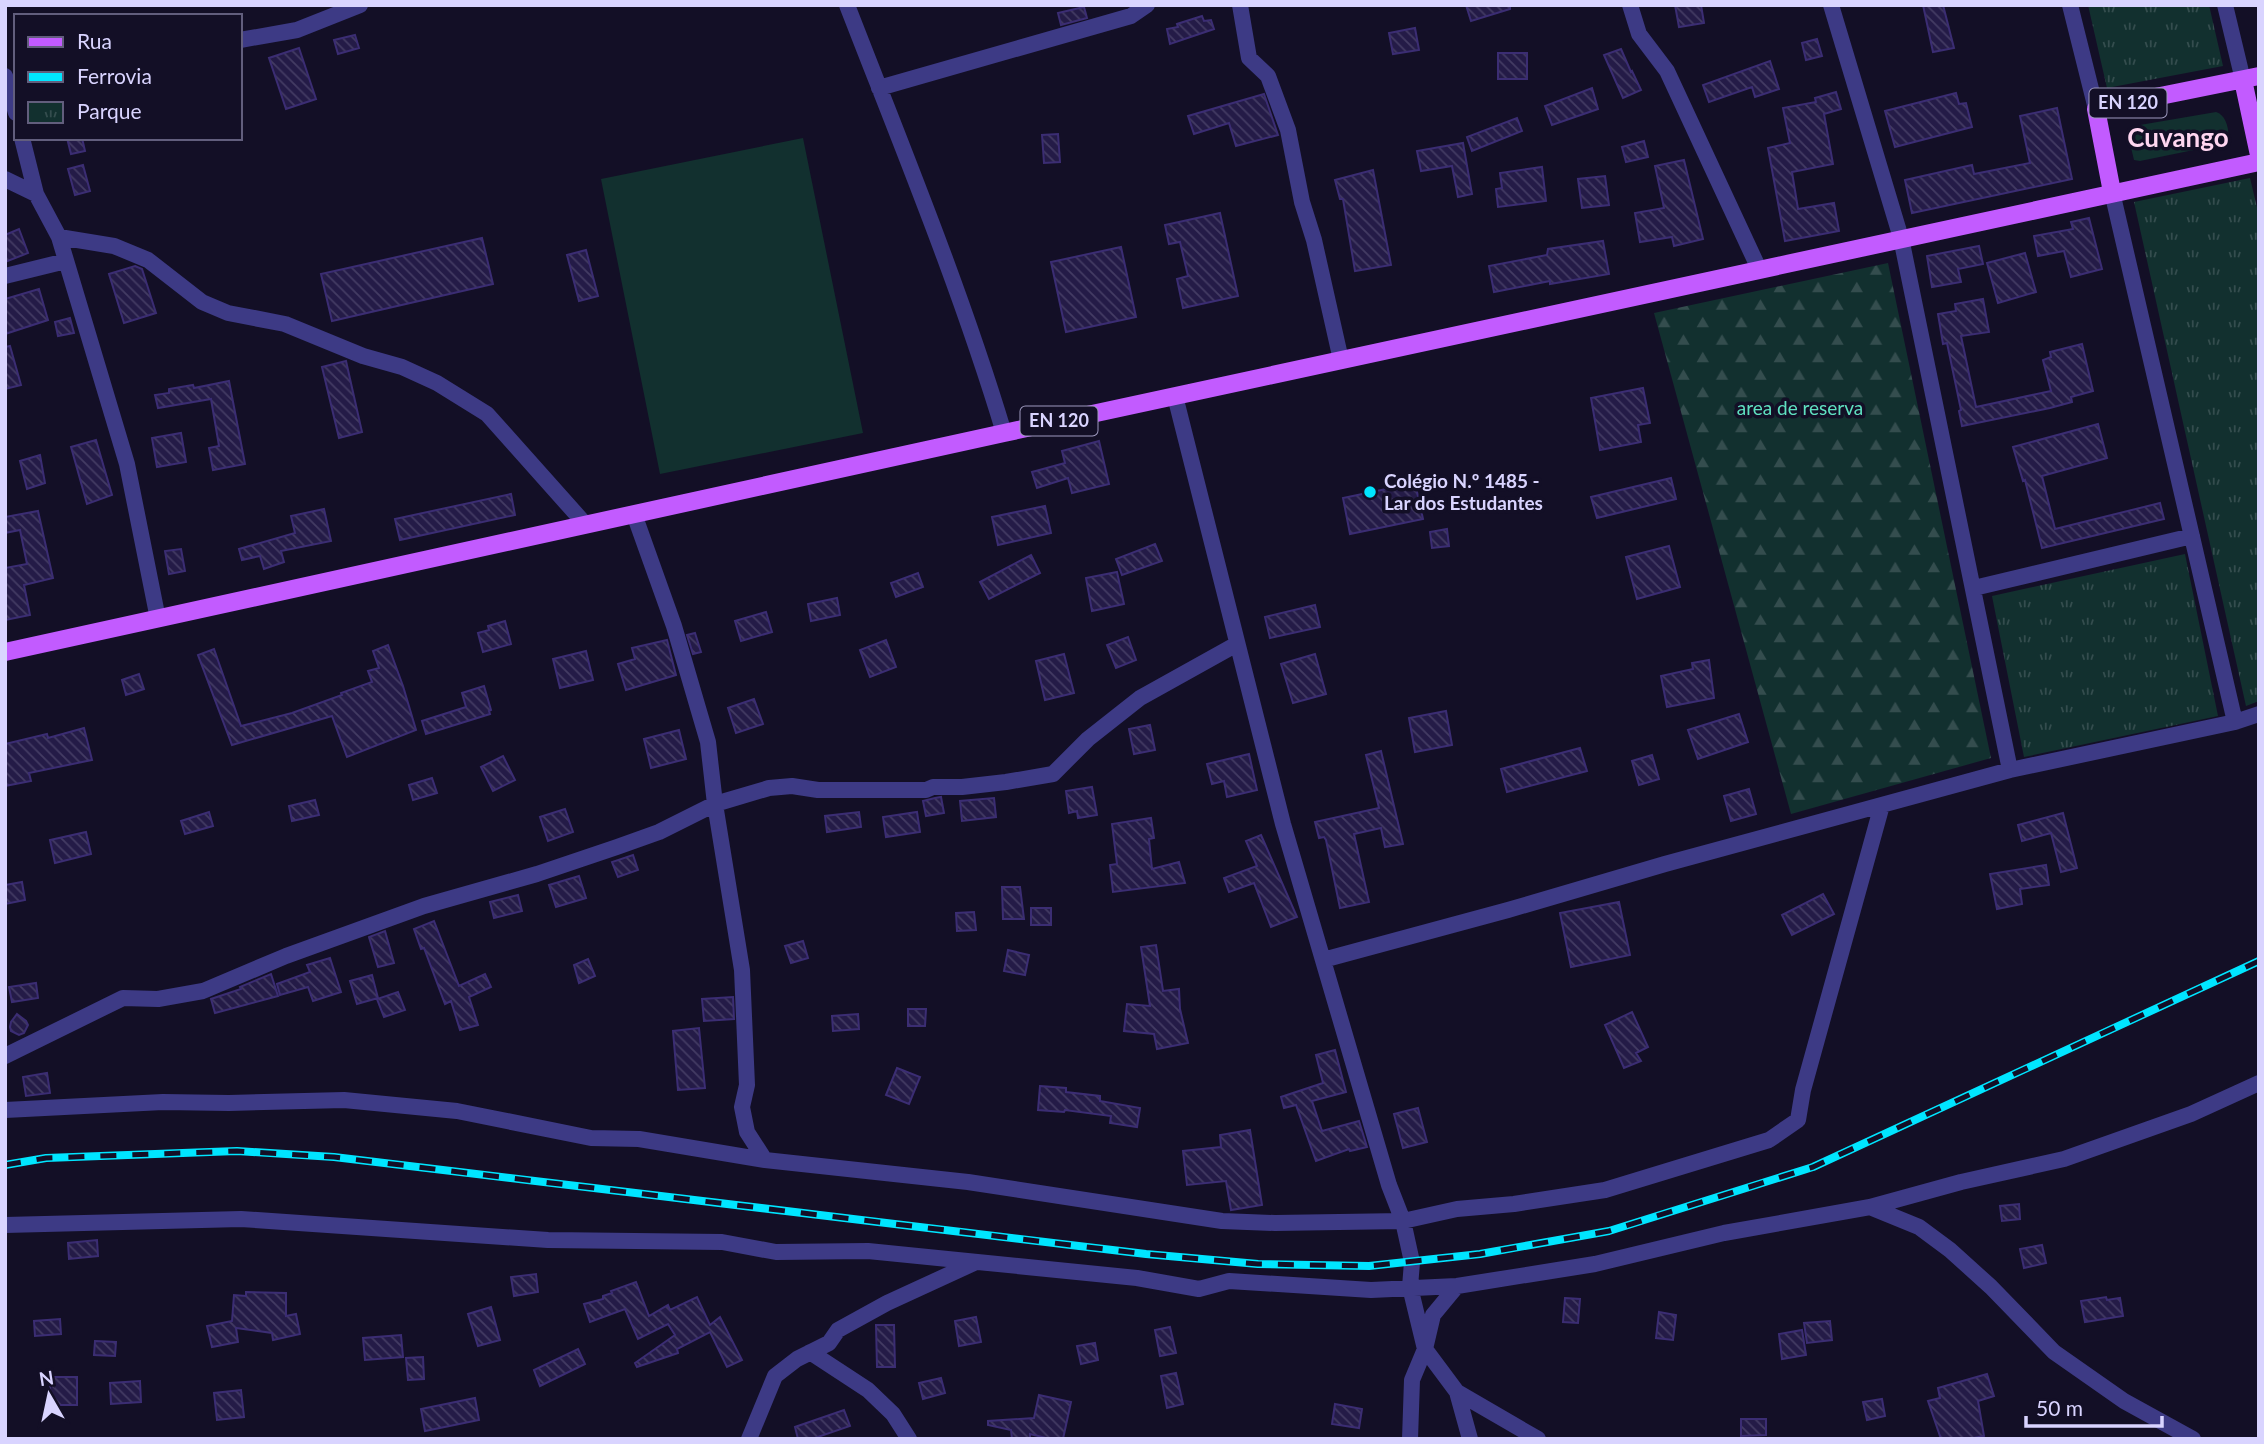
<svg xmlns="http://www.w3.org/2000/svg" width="2264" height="1444" viewBox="0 0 2264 1444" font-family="Lato,sans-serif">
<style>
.forest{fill:url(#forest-firs)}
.park{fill:url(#park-tufts)}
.garden{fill:#12302f}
.building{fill:url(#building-back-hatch);stroke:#3b2d73;stroke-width:2}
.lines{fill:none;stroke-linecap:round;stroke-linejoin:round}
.street{stroke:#3d3a85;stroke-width:16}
.primary{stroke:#c25bff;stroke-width:18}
.rail-casing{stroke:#00e5ff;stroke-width:8}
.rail{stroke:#130f26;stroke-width:5;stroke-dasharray:16;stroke-linecap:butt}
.poi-dot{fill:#00e5ff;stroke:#130f26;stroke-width:2.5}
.labels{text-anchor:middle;stroke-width:7;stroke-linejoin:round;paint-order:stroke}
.shield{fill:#130f26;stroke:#9e99be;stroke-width:2}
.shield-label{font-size:18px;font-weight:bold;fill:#d9d4ff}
.park-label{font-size:19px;fill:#5fe0c0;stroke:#130f26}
.poi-label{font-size:19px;font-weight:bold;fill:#d9d4ff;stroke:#130f26;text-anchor:start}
.district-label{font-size:26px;font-weight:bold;fill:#ffd6f0;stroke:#130f26}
</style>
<defs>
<pattern id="forest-firs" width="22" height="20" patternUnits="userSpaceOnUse" patternTransform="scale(1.75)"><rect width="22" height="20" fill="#12302f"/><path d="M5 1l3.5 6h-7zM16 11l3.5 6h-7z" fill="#344d4e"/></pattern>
<pattern id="park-tufts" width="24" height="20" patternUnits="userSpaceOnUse" patternTransform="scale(1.75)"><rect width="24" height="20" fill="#12302f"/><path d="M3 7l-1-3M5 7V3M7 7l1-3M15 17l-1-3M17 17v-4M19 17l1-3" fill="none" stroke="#344d4e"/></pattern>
<pattern id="building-back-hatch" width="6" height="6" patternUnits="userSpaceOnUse" patternTransform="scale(1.75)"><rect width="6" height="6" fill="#241b47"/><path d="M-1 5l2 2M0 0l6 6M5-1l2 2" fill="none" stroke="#433b63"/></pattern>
</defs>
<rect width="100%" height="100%" fill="#130f26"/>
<!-- forest -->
<path class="forest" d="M1888 263 1991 758 1791 814 1654 313Z"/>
<!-- park -->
<path class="park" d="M2088 5H2209L2223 66 2107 88Z
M2250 178 2259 216V701L2246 706 2134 202Z
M2185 554 2218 716 2024 757 1992 596Z"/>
<!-- garden -->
<path class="garden" d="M2216 112C2227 115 2230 132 2228 143L2140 161 2134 160 2128 135 2129 129 2134 126Z
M803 138 863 433 660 474 601 179Z"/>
<!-- building -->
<path class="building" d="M1466 5H1510V9L1471 21Z
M1675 5H1701L1704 23 1679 27Z
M1923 5H1943L1954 48 1933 52Z
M1084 7 1087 18 1061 25 1058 13Z
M1202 16 1204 21 1211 20 1214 29 1170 44 1167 29 1178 27 1177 24Z
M1415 28 1419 50 1393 54 1389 33Z
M355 35 359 48 338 54 334 40Z
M1817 39 1822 56 1806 60 1802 43Z
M299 48 316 99 286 109 269 58Z
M1621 49 1631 72 1632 71 1641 90 1623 98 1604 55Z
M1498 53H1527V79H1498Z
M1770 61 1779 89 1755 97 1752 87 1709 102 1703 85Z
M1592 88 1598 109 1552 125 1545 106Z
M1836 92 1841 109 1824 114 1833 164 1792 172 1798 209 1834 203 1839 231 1785 241 1768 148 1790 143 1783 108 1816 102 1815 98Z
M1956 93 1959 104 1966 103 1972 127 1895 147 1885 111Z
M1264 94 1278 135 1236 146 1229 123 1194 134 1188 116Z
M2057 108 2072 179 1912 213 1905 180 1972 165 1974 174 2030 163 2020 116Z
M1517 118 1522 131 1472 151 1467 137Z
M1058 134 1060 162 1044 163 1042 135Z
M67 138H82L85 151 71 154Z
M1644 141 1648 157 1626 162 1622 147Z
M1463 143 1472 194 1458 197 1452 166 1421 171 1417 151Z
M1684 160 1703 239 1674 246 1672 237 1640 242 1635 213 1664 208 1655 166Z
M83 165 90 191 75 195 68 169Z
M1542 167 1546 201 1498 207 1496 189 1502 188 1500 173Z
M1373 170 1391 265 1355 271 1343 199H1340L1335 180Z
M1605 176 1609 205 1582 208 1578 179Z
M1220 213 1238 296 1183 308 1177 279 1188 276 1180 242 1169 244 1165 225Z
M2089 218 2102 269 2071 277 2064 251 2038 256 2034 236 2073 229 2071 222Z
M19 229 28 253 5 262V235Z
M482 238 493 284 332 321 321 274Z
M1603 241 1609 274 1550 284V281L1494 292 1489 266 1547 255 1548 249Z
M1979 246 1983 264 1958 269 1961 282 1932 287 1927 256Z
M1121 247 1136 317 1066 332 1051 262Z
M586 250 598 296 579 301 567 255Z
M2025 253 2036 292 1998 303 1987 263Z
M135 266 142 269 156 313 124 323 109 274Z
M39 289 48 320 5 334V299Z
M1983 299 1989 332 1961 336 1976 407 2051 391 2043 360 2051 357 2050 352 2082 344 2093 391 2071 397 2072 402 2050 408 1962 426 1959 411 1961 410 1947 343 1943 344 1938 314 1956 311 1955 304Z
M70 318 74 333 58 336 55 322Z
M10 346 21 385 5 389V347Z
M346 361 362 432 339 438 322 367Z
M229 381 245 464 213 470 209 448 219 446 211 399 158 408 155 395 169 393V389L193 385 194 388Z
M1643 388 1650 423 1638 425 1641 442 1600 450 1591 398Z
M2098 424 2107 458 2042 476 2055 529 2160 503 2164 519 2042 548 2025 480 2023 481 2013 447Z
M181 433 186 462 157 467 152 438Z
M96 440 112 495 87 504 71 447Z
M1099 441 1109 484 1072 493 1068 478 1037 488 1032 472 1065 463 1062 451Z
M40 455 45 483 27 489 20 461Z
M1671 478 1676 499 1597 518 1591 497Z
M1415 483 1423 519 1350 534 1343 498Z
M511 494 515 515 400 540 395 519Z
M1045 506 1051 533 998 545 992 517Z
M324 509 331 541 281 551 284 562 264 569 260 556 242 560 239 549 295 533 291 516Z
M38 511 53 578 24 585 30 615 5 620V568L27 564 20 530 5 533V517Z
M1447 529 1449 546 1432 548 1430 532Z
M1155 544 1162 561 1122 575 1116 559Z
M1669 546 1680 587 1637 599 1626 557Z
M181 549 185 571 169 574 165 551Z
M1031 555 1040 573 989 599 980 582Z
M1117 572 1124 604 1092 611 1086 578Z
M918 573 923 587 896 597 891 583Z
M837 598 840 615 811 621 808 604Z
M1315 605 1320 627 1270 638 1265 617Z
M766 612 772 632 741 641 735 621Z
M505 621 511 644 483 652 478 633 489 630 488 626Z
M695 633 701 652 693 654 687 635Z
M1128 637 1136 660 1116 668 1107 645Z
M667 640 676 675 626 690 618 664 635 659 632 648Z
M886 640 896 667 870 677 860 650Z
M388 645 403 686 416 730 347 757 332 716 232 745 198 655 214 649 241 726 292 713 342 695 341 693 372 682 368 671 379 668 373 651Z
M586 651 593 680 560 688 553 659Z
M1064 654 1074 693 1045 700 1036 661Z
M1315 654 1326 694 1293 703 1281 664Z
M1709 660 1714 698 1667 707 1661 676 1693 669 1692 663Z
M139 674 144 689 126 695 122 680Z
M484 686 491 710 489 711 490 714 426 734 422 721 466 707 462 693Z
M754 699 763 724 736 733 728 708Z
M1446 711 1452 745 1415 752 1409 718Z
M1739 714 1748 742 1698 759 1688 730Z
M1150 725 1155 750 1134 754 1129 729Z
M84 728 92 760 29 773 31 781 5 786V744L47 734 48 738Z
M679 730 686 759 651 768 644 739Z
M1580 748 1587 771 1507 792 1501 769Z
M1381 751 1403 844 1385 847 1381 828 1354 834 1369 902 1340 908 1326 840 1324 837 1319 838 1315 822 1379 808 1366 755Z
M1249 754 1257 790 1227 797 1224 781 1212 784 1207 764Z
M1652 755 1659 779 1639 785 1632 761Z
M503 756 515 780 493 791 481 767Z
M432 778 437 793 413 800 409 785Z
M1092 787 1097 815 1078 818 1077 811 1069 813 1066 791Z
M1749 789 1756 814 1731 821 1724 796Z
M935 798 941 797 944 813 926 816 923 801Z
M994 798 996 817 962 821 960 801Z
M315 800 319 815 292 821 289 806Z
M565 809 573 832 548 841 540 817Z
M209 812 213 826 185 834 181 821Z
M859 812 861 827 827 832 825 816Z
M917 812 920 832 886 837 883 817Z
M2063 813 2077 868 2061 872 2051 833 2022 841 2018 825Z
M1151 818 1154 838 1149 839 1152 869 1179 862 1185 883 1113 892 1110 865 1117 864 1112 824Z
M86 832 91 854 55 863 50 840Z
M1261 835 1297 917 1271 927 1254 883 1229 892 1224 878 1257 866 1246 841Z
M633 855 638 870 618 877 612 862Z
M2046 865 2049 885 2020 889 2022 904 1997 909 1990 874Z
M579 876 586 898 556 907 549 885Z
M22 882 25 900 5 904V885Z
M1002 887H1020L1024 919H1003Z
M1823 894 1834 914 1792 935 1782 915Z
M518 895 522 911 494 918 490 902Z
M1619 902 1630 955 1571 967 1560 913Z
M1031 908H1051V925H1031Z
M974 912 976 930 957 931 956 913Z
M434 921 459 986 485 974 491 987 469 997 478 1025 460 1030 451 1001 445 1004 424 948 421 949 414 929Z
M385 931 394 963 378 967 369 937Z
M803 941 808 958 791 963 785 946Z
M1156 945 1163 991 1179 989 1180 1009 1188 1043 1157 1049 1154 1034 1124 1031 1127 1004 1150 1006 1141 947Z
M1008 950 1029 955 1025 975 1004 971Z
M330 958 341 992 313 1001 308 987 280 995 277 984 310 972 307 965Z
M588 959 595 976 579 983 574 965Z
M271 974 278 996 215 1013 211 999 241 989 240 987Z
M372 975 378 998 357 1004 350 981Z
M36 983 38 998 12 1002 9 987Z
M398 992 405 1010 384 1017 377 999Z
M733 997 734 1019 704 1021 702 999Z
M908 1009H926L925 1026H908Z
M1632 1012 1648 1047 1636 1053 1641 1061 1624 1068 1605 1025Z
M17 1014 26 1021 28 1025 24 1033 19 1035 11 1031 10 1027 11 1022Z
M858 1014 859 1029 833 1031 832 1016Z
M699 1028 705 1088 678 1090 673 1031Z
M1335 1050 1346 1092 1312 1101 1322 1131 1359 1121 1367 1147 1350 1151 1349 1149 1316 1161 1296 1105 1284 1108 1281 1097 1323 1083 1316 1055Z
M897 1068 920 1077 909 1104 886 1095Z
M47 1073 50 1093 26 1096 23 1077Z
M1040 1086 1066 1088V1092L1100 1096V1101L1140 1108 1137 1127 1110 1123 1111 1116 1065 1110 1064 1112 1038 1110Z
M1418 1108 1427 1142 1403 1148 1394 1114Z
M1250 1130 1262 1205 1231 1210 1226 1181 1187 1185 1183 1151 1221 1147 1220 1135Z
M2019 1204 2020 1219 2002 1221 2000 1206Z
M97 1240 98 1256 69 1259 68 1243Z
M2042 1245 2046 1263 2024 1268 2020 1249Z
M536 1274 538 1292 514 1296 511 1277Z
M636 1282 649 1316 668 1305 670 1310 697 1297 710 1325 720 1317 742 1360 727 1367 710 1332 677 1349 678 1353 637 1367 635 1363 675 1335 668 1324 638 1339 625 1309 590 1322 584 1304 603 1299V1296L612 1293 611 1291Z
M246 1292 286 1293V1316L296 1314 300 1334 273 1340 272 1333 236 1328 238 1342 212 1347 207 1326 232 1321 234 1295 246 1296Z
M2106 1297 2107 1300 2120 1298 2123 1316 2085 1322 2081 1301Z
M1565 1298 1580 1299 1578 1323 1563 1322Z
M491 1307 500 1340 478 1346 468 1314Z
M1659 1312 1676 1315 1673 1340 1656 1338Z
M976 1317 981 1342 959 1346 955 1321Z
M60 1319 61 1334 35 1336 34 1321Z
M1830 1321 1832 1340 1807 1343 1804 1323Z
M876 1325H894L895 1367H877Z
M1170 1327 1176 1353 1160 1356 1155 1330Z
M1802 1330 1806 1355 1782 1359 1779 1334Z
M401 1335 403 1357 365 1360 363 1338Z
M95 1341 116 1342 115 1356 94 1355Z
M1095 1343 1098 1360 1081 1364 1077 1346Z
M578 1349 585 1364 540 1386 534 1370Z
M423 1357 424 1379 408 1380 406 1358Z
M1176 1373 1183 1404 1167 1408 1161 1376Z
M1987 1374 1994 1396 1978 1401 1984 1436 1968 1439H1941L1928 1401 1940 1398 1938 1388Z
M50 1377H77V1405H50Z
M941 1378 945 1393 923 1399 919 1383Z
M140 1381 141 1402 111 1404 110 1383Z
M241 1390 244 1417 217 1420 214 1393Z
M1039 1395 1071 1402 1063 1439H1050L1030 1434V1439H1012L1011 1430 988 1425V1421L1034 1418Z
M475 1398 479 1420 425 1431 421 1409Z
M1882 1399 1885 1416 1867 1420 1863 1402Z
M1335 1404 1362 1409 1359 1428 1332 1424Z
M844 1410 850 1426 812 1439H798L795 1427Z
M1741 1419H1766V1435L1741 1436Z"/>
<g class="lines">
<!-- street -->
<path class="street" d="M847 5C902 147 960 287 1004 433
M1240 5 1249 58 1268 76 1288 130 1302 202 1314 240 1341 360
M1630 5 1639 34 1667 71 1759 269
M1831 5 1901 238 2010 770
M2070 5 2096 109
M2225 5 2243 80
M240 40 297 30 360 5
M5 76 16 113
M879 88 1131 16 1147 5
M22 138 36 194 59 237 127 464 158 619
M5 179 36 194
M2112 192 2235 722
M59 237 114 246 148 260 202 302 228 313 285 324 363 356 402 367 437 383 487 414 586 525
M5 276 66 261
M1175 396 1283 824 1389 1185 1403 1221 1412 1262 1410 1287 1425 1349 1457 1392 1470 1439
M634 514 674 626 708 742 715 804 742 970 747 1085 742 1107 747 1132 765 1160
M1974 588 2192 536
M1323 960 1508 910 1665 864 2010 770 2235 722 2259 714
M5 1056 123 998 158 999 203 991 286 956 424 906 537 874 617 847 659 832 715 804 769 788 792 786 818 790H926L933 787H962L1006 782 1053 774 1088 739 1140 698 1237 644
M5 1110 163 1102 229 1103 344 1100 457 1111 591 1138 639 1139 765 1160 968 1182 1222 1221 1275 1223 1403 1221 1457 1209 1514 1204 1605 1190 1769 1140 1798 1120 1803 1090 1882 805
M1870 1207 1919 1227 1950 1250 1991 1287 2054 1352 2124 1401 2193 1439
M5 1225 241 1219 548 1240 722 1242 776 1252 868 1251 1137 1278 1199 1289 1229 1281 1371 1290 1457 1286 1595 1264 1724 1233 1870 1207 1961 1182 2064 1159 2191 1114 2259 1083
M810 1352 868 1390 893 1414 909 1439
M1457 1392 1538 1439
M749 1439 775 1376 797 1359 829 1343 838 1330 887 1303 974 1263
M1410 1439 1412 1380 1425 1349 1433 1315 1457 1286"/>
<!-- primary -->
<path class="primary" d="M2243 80 2259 155
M2112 192 2096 109 2259 76
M5 652 1004 433 2259 162"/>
<defs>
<path id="rail" d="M5 1165 46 1158 237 1151 334 1157 1146 1254 1258 1264 1369 1266 1480 1254 1609 1231 1813 1167 2259 961"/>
</defs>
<!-- rail casing -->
<use href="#rail" class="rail-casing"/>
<!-- rail -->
<use href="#rail" class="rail"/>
</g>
<!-- markers -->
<circle class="poi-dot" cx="1370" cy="492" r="7"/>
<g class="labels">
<!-- shield labels -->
<g class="shield">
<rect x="2089.5" y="88.5" width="77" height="29" rx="5"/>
<rect x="1020.5" y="406.5" width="77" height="29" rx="5"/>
</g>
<g class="shield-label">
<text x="2128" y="109">EN 120</text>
<text x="1059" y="427">EN 120</text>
</g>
<!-- park labels -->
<g class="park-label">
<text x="1800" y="415">area de reserva</text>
</g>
<!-- poi labels -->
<g class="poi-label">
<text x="1384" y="488">Colégio N.º 1485 -<tspan x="1384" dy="22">Lar dos Estudantes</tspan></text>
</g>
<!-- district labels -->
<g class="district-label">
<text x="2178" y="147">Cuvango</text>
</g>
</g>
<!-- border -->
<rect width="2264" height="1444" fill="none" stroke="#d9d4ff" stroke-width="14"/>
<!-- legend -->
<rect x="14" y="14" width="228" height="126" fill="#130f26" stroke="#625e7d" stroke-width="2"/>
<rect x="28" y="37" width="35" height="10" fill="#c25bff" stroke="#625e7d" stroke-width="2"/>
<text x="77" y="49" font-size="21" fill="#d9d4ff">Rua</text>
<rect x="28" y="72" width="35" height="10" fill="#00e5ff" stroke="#625e7d" stroke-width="2"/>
<text x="77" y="84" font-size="21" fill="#d9d4ff">Ferrovia</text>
<rect x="28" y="102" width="35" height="21" fill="url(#park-tufts)" stroke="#625e7d" stroke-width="2"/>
<text x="77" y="119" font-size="21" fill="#d9d4ff">Parque</text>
<!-- north arrow -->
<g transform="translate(49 1395) rotate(351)" stroke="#130f26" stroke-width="5" paint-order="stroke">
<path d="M0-5L12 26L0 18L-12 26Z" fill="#d9d4ff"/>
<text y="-10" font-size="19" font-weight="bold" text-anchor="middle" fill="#d9d4ff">N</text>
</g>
<!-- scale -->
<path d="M2026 1416v10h136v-10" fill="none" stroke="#d9d4ff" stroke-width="3.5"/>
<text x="2036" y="1416" font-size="21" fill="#d9d4ff" stroke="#130f26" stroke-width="5" paint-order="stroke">50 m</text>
</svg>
